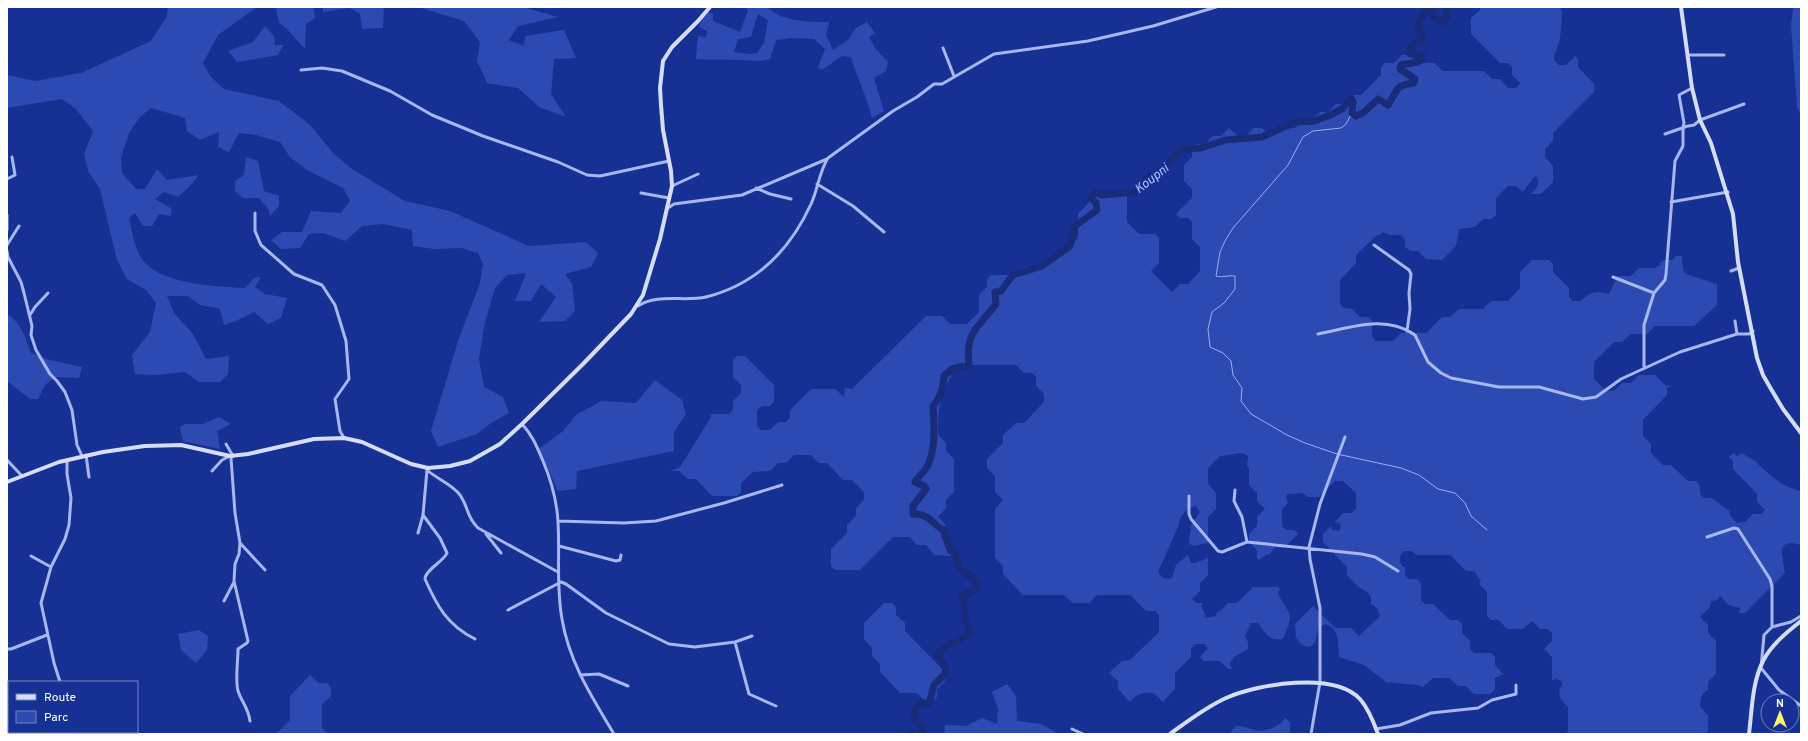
<svg xmlns="http://www.w3.org/2000/svg" width="1808" height="741" viewBox="0 0 1808 741" font-family="Overpass,sans-serif">
<style>
.green{fill:#2d4ab3;fill-rule:evenodd}
.lines{fill:none;stroke-linecap:round;stroke-linejoin:round}
.stream{stroke:#99aef3;stroke-width:1}
.river{stroke:#192c79;stroke-width:7}
.street{stroke:#a7b7f1;stroke-width:3}
.secondary{stroke:#d5ddfb;stroke-width:4}
.labels{text-anchor:middle;stroke-width:3;stroke-linejoin:round;paint-order:stroke}
.water-label{font-size:13px;font-style:italic;fill:#b3c2f7;stroke:#173094}
</style>
<rect width="100%" height="100%" fill="#173094"/>
<!-- green -->
<path class="green" d="M168 7H257L218 35 203 63 210 76 224 89 279 101 310 125 333 153 352 169 405 201 450 211 529 246 586 242 598 253 591 267 565 274 572 283 575 311 565 321 539 322 556 297 541 284 531 301H515L526 273 507 275 495 288 484 326 479 359 484 387 503 397 509 413 491 423 477 434 438 447 431 431 458 341 480 283 483 264 478 253 461 248 434 249 413 246 412 230 384 224 362 226 345 241 323 233 309 234 300 248 281 249 271 240 282 232H302L311 211 341 213 350 201 343 188 307 170 290 157 280 142 256 135 239 133 229 152 218 147 219 132 200 140 187 131 185 118 151 108 140 117 129 133 121 158 122 173 136 189H145L157 169 167 180 199 175 189 187 178 197 164 192 155 199 172 209 171 216 159 214 152 226H143L135 213 129 218C131 228 135 248 140 256 156 285 215 286 245 288L254 278 261 277 255 287 265 294 287 298 281 318 268 324 254 312 236 321 224 325 220 309 200 305 188 296H167L174 313 193 334 206 359 229 356 228 374 220 382H199L185 372 155 375 135 374 132 355 150 332 156 303 146 290 127 279 117 260 100 189 88 171 84 154 93 131 76 109 62 99 7 108V75L35 81 81 73 151 41 167 16Z
M277 7H313L315 18 306 24 305 48C295 41 290 29 279 23L276 10Z
M323 7H384L383 28 362 29 360 14 350 8 323 12Z
M418 7H523L558 17 518 26 509 40 524 46 525 36 564 30 576 58 554 59 551 94 566 117 539 107 518 88 487 83 477 61 480 42 464 21Z
M745 7H766L780 16 795 20 812 22H829L826 35 833 50 848 40 856 28 867 22 875 33 869 37 875 48 888 62 886 71 874 78 884 111 872 118C867 97 857 78 851 57L842 56 822 70 818 67 825 49 814 39 792 38 776 40 770 59C757 63 751 60 738 60 724 59 710 60 696 59L698 36 706 37 707 31 699 27 705 10 713 14V21L740 32 748 10ZM758 14 768 20 764 43 757 53 750 54 734 52 738 39 751 37Z
M1480 7H1559L1562 10C1562 19 1561 29 1560 38 1559 46 1554 52 1554 60L1559 65H1566L1575 56 1578 59V67L1594 84V92L1553 133V141L1545 149V157L1553 166V182L1541 194H1531C1536 189 1541 183 1536 176L1533 178 1523 192 1516 186H1508L1496 198V215L1491 219H1483L1475 227 1459 229 1456 246 1442 260 1426 259 1418 251H1410L1405 247V239L1401 235H1390L1382 232 1380 235H1377L1356 255V263L1340 280V304L1344 308 1352 309 1360 317H1368L1372 321V337L1376 341H1393L1401 333H1426L1442 317H1450L1459 309H1483L1491 301H1508L1520 288V272L1532 260H1549L1553 264V272L1569 288V297L1573 301H1581C1591 291 1596 291 1609 294L1618 276H1631L1639 268H1655L1661 264H1659L1664 260H1672L1676 256H1682L1683 270 1686 274 1717 284V305L1694 326H1655L1647 334H1631L1622 342H1614L1594 362V379L1606 391H1614L1622 383H1631L1639 375H1655L1666 386 1671 385 1667 388V395L1643 420V436L1651 444V453L1663 465H1671L1688 481H1696L1700 486V494L1704 498H1712L1729 511 1730 515 1737 523 1745 522 1753 514H1761L1765 510 1757 502V494L1733 469V461L1729 457 1734 453 1737 457 1741 453C1745 455 1751 458 1755 461 1769 474 1779 486 1801 491V545C1774 537 1783 557 1785 573L1745 613H1739L1740 608 1729 605 1720 596 1717 600 1711 601 1710 607 1700 617 1708 625V633L1716 641V674L1708 682V690C1701 693 1700 700 1700 707L1708 715V731L1705 734H1565L1568 731V707L1560 698 1559 689 1562 686V681L1556 679 1552 681V657L1544 649 1552 641V633L1548 629H1540L1532 621 1523 629H1507L1499 620H1491L1487 616V592L1479 584 1481 581 1474 571H1466L1450 555H1417L1411 551H1404C1398 557 1399 559 1402 566L1405 567V575L1409 579H1417L1421 583V600L1425 604H1433L1450 620H1458L1462 624V633L1470 641V649L1474 653H1491L1495 657V665L1503 674 1495 678V690L1490 694H1474L1466 686H1458L1449 678H1433L1423 687 1418 685 1386 682 1364 665 1339 657C1338 643 1340 630 1326 624L1319 627 1315 642 1310 647 1302 645 1296 638 1295 624 1313 606 1335 628H1351L1359 636 1380 616 1377 608 1371 604C1372 592 1367 593 1359 587 1355 584 1351 579 1347 575V567L1323 542V534L1331 526 1332 530 1339 531 1341 527 1340 523 1335 522 1343 513H1352L1356 509V493L1343 481H1335L1319 497H1308L1302 493 1287 494 1286 499 1288 503 1282 509V526L1286 530H1294L1298 534 1284 548 1275 547 1270 554 1265 555 1259 560 1257 558V550L1249 542V534L1257 526V517L1265 509 1257 501V493L1249 485V468L1247 466 1248 456C1240 450 1230 456 1220 456L1208 468V484L1216 493V509L1208 517V543C1201 543 1194 549 1189 543L1191 525 1200 512 1196 506 1189 508 1181 516 1178 527 1158 572 1163 578 1170 579 1173 576 1176 565 1188 555 1191 563H1195L1208 558V575L1200 583V591L1192 599 1196 603H1203L1201 607 1204 611 1205 618 1216 616 1217 612 1220 611 1228 603H1237L1253 587H1278L1280 590 1278 591C1279 601 1289 607 1290 617 1290 624 1285 633 1283 639 1269 641 1265 633 1258 623H1251L1245 636 1248 642V649L1234 657 1230 663 1232 669H1228L1220 661H1204L1200 657 1208 648 1204 644H1196L1191 648V657L1175 673V689L1163 702 1154 693C1141 693 1139 692 1130 702L1118 689V681L1109 673 1122 661 1130 660 1159 632V615L1155 611H1146L1130 595H1097L1089 603H1073L1064 595H1023L1003 574V566L995 558V509L1003 500 995 492V476L987 468V459L1003 443V435L1016 423H1024L1044 402V394L1036 386V377L1032 373H1024L1016 365H958L947 376H951C939 398 938 410 938 435L946 443V451L954 459V492L946 500V508L938 517 946 525 941 530 944 532 951 556 934 555 926 545H917L909 537H893L860 570H835L831 566V549L847 533V525L856 516V508L864 500V492L852 480H843L827 463H819L811 455H794L786 463H778L770 471 753 472 741 483V492L737 496H712L696 479H688L679 471H671L680 467 711 417 710 414H729L733 410V401L741 393V385L733 377V360L737 356H745L774 385V402L770 406H762L757 410V426L761 430H770L778 422H786L790 418V410L811 389H835L844 397 845 388 852 389 926 316H942L950 324H967L979 312V295L987 287V279L991 275H1016L1024 267H1041L1049 259H1057L1078 238V214L1098 193H1123L1127 197V222L1139 234H1155L1159 238V263L1151 271 1172 292 1180 284H1188L1200 271V247L1192 239V222L1188 218H1180L1176 214 1192 198V189L1184 181V165L1192 157V148L1197 144H1205L1213 136H1221L1229 128 1238 136H1246L1254 128H1262L1270 136 1279 128H1295L1303 120H1311L1320 112H1328L1336 104H1344L1352 95H1361L1381 75V67L1385 63H1394L1402 55H1410L1418 63H1434L1443 71H1484L1492 79H1500L1508 88H1516L1520 83 1512 75V67L1508 63H1500L1471 34V18L1480 10Z
M1793 7H1801V116L1797 107 1791 25Z
M265 26 274 36 275 45H283L278 55 237 62 228 51 253 42Z
M246 157 258 161 264 191 279 196V206L270 216 268 209 259 198H243L235 191V181L244 175Z
M7 314C21 322 26 339 31 353L50 360 82 367 79 378 55 377 45 385 38 399H30L7 381Z
M655 380 682 400 686 414 674 432V451L577 471 576 489 558 491 539 449 563 431 577 414 602 401 636 403Z
M219 417 231 424 217 431 220 449 183 441 180 427 185 424H203Z
M884 603H892L896 607V615L905 623V631L945 672V681L937 689V697L933 701H925L917 693H900L880 672V664L872 656V648L864 639V623Z
M199 630 208 636 207 650 196 663 181 650 178 634Z
M310 675 318 683H327L331 688V696L322 704V728L328 734H276L290 720V696Z
M1007 684 1016 696 1017 721 1041 724 1059 734H944L945 725 966 726 982 718 997 724 998 708 992 692Z
M1285 718 1290 722V734H1229L1236 726C1246 726 1246 728 1254 730 1264 733 1280 727 1285 718Z"/>
<g class="lines">
<!-- stream -->
<path class="stream" d="M1352 113 1346 124 1341 128 1313 131 1303 137 1288 165 1233 228 1225 241 1220 252 1216 276C1222 278 1228 275 1235 276V289L1224 303 1212 312 1208 329 1210 347 1223 353 1231 361 1233 375 1242 388 1241 401 1251 414 1287 435 1305 443 1337 454 1401 468 1419 475 1438 489 1455 493 1465 503 1471 516 1487 530"/>
<!-- river -->
<path class="river" d="M910 734H912
M919 734 922 733V728L914 717 915 710 920 702 929 704 934 685 945 674 946 668 937 654 940 650 970 634C970 627 967 624 965 618 964 610 966 604 962 596L975 590 977 584 973 578 959 569 956 553 950 550 943 530C930 522 930 514 913 514V506L926 489 924 486 915 482C918 476 926 471 928 465 936 447 934 425 933 406 941 397 943 388 944 376L952 369 969 365C965 332 978 328 996 304L995 292 1001 291 1013 275 1042 266 1070 246 1075 226 1097 210 1096 203 1091 198 1094 192 1102 195 1136 192 1147 178 1163 171 1181 149 1201 148 1225 140 1262 137 1295 122 1314 121 1328 116 1342 109 1351 98 1353 102 1352 113 1356 116 1363 113 1378 99 1388 105C1398 91 1394 85 1414 83L1415 79 1400 69 1401 65 1418 62 1422 59V55L1410 54 1408 51 1415 43 1422 41 1423 36 1418 32 1420 20 1425 11 1432 9 1435 18 1444 22 1447 17 1446 7"/>
<!-- street -->
<path class="street" d="M943 48 954 76
M1688 55H1724
M301 70 322 68 342 71 390 91 432 115 483 136 558 162 587 175 600 176 669 161
M1683 127 1684 123 1679 95 1692 88
M1665 134 1685 127H1683L1694 125 1700 120 1744 104
M7 179 15 175 12 157
M817 184 853 206 884 232
M672 186 698 174
M756 188 770 194 791 199
M641 193 669 198
M1671 202 1728 192
M668 208 674 204 742 195 827 159
M255 213V231L261 245 294 274 322 285 335 305 346 341 349 379 335 399 340 431 344 438
M7 215V230
M7 245 19 226
M1374 245 1409 270 1411 274 1409 293 1410 309 1407 331
M7 251 8 257 21 282 24 293 32 326 31 335 36 350 50 374 57 381 65 392 72 410 77 445 82 456
M1731 271 1739 268
M1613 277 1654 293 1644 325V367
M1654 293 1665 280 1666 274 1675 161 1683 146V129
M638 306C657 293 685 302 706 297 757 284 790 250 811 204 818 189 819 172 828 158L893 111 917 97 934 84H942L994 54 1088 41 1153 26 1216 7
M30 315 35 307 48 293
M1735 321 1737 334
M1318 334C1350 328 1385 314 1415 335L1428 362 1441 373 1451 378 1499 387H1539L1583 399 1596 397 1621 379 1680 352 1737 334H1749L1753 331
M522 424C533 436 537 447 543 461 551 480 557 502 558 522 560 555 556 587 562 619 569 662 592 697 614 734
M226 444 233 456 231 458 235 513 240 543 239 554 235 564 234 581 248 641 247 643 238 649C238 662 235 679 238 691 242 703 248 707 250 721
M86 455 89 477
M7 460 22 476
M427 470C437 479 452 484 460 495 469 508 466 516 478 528L558 572
M212 471 222 460 230 456
M1235 490 1234 501 1242 517 1247 542 1362 554 1375 557 1398 571
M1189 496V514L1191 519 1218 551 1222 552 1247 542
M423 515 440 538 447 553C443 562 425 570 425 579 437 606 447 625 475 639
M558 521 624 523 656 521 724 503 782 485
M418 533 423 515 427 470
M486 534 501 553
M1707 537 1734 528 1738 529 1770 579 1772 586V627
M240 543 265 570
M559 546 616 561 620 560 621 555
M31 556 51 567
M224 601 234 582
M508 610 561 582 566 584 606 613 669 644 695 647 735 642 752 636
M1801 616 1791 622 1772 627 1764 635 1761 668 1779 690 1801 706
M735 642 749 694 776 706
M7 649H11L47 635
M580 675 599 674 628 686
M60 682 54 663 41 603 51 567 65 539 69 525 71 498 67 474V460
M1072 729 1083 734
M1376 729 1400 725 1431 713 1478 708 1492 700 1516 694V685
M1311 734 1320 682V608L1310 559 1309 547 1320 504 1345 437"/>
<!-- secondary -->
<path class="secondary" d="M1681 7 1692 88 1700 120 1711 143 1733 214 1738 262 1757 358 1763 375 1771 389 1783 409 1801 433
M7 482 59 462 103 452 145 446 181 445 230 456 248 454 314 439 344 438 362 442 411 464 428 468 450 466 470 461 500 444 522 424 583 364 631 314 643 295 660 239 672 186 671 171 663 130 661 105 660 88 663 61 672 47 698 21 710 7
M1170 734C1188 721 1206 707 1226 698 1258 684 1334 671 1360 699 1368 708 1374 723 1378 734
M1749 734C1752 710 1752 683 1763 661 1771 645 1787 632 1801 621"/>
</g>
<g class="labels">
<!-- water labels -->
<g class="water-label">
<text transform="translate(1151 178) rotate(-38)" y="5">Koupni</text>
</g>
</g>
<!-- border -->
<rect width="1808" height="741" fill="none" stroke="#ffffff" stroke-width="16"/>
<!-- legend -->
<rect x="8" y="681" width="130" height="52" fill="#173094" stroke="#7483bf"/>
<rect x="16" y="694" width="20" height="6" fill="#d5ddfb" stroke="#7483bf"/>
<text x="44" y="701" font-size="12" fill="#ffffff">Route</text>
<rect x="16" y="711" width="20" height="12" fill="#2d4ab3" stroke="#7483bf"/>
<text x="44" y="721" font-size="12" fill="#ffffff">Parc</text>
<!-- north arrow -->
<g transform="translate(1780 713)"><circle r="19" fill="#173094" stroke="#7483bf"/>
<path d="M0-3L7 15L0 10L-7 15Z" fill="#fff766"/>
<text y="-6" font-size="11" font-weight="bold" text-anchor="middle" fill="#ffffff">N</text>
</g>
</svg>
